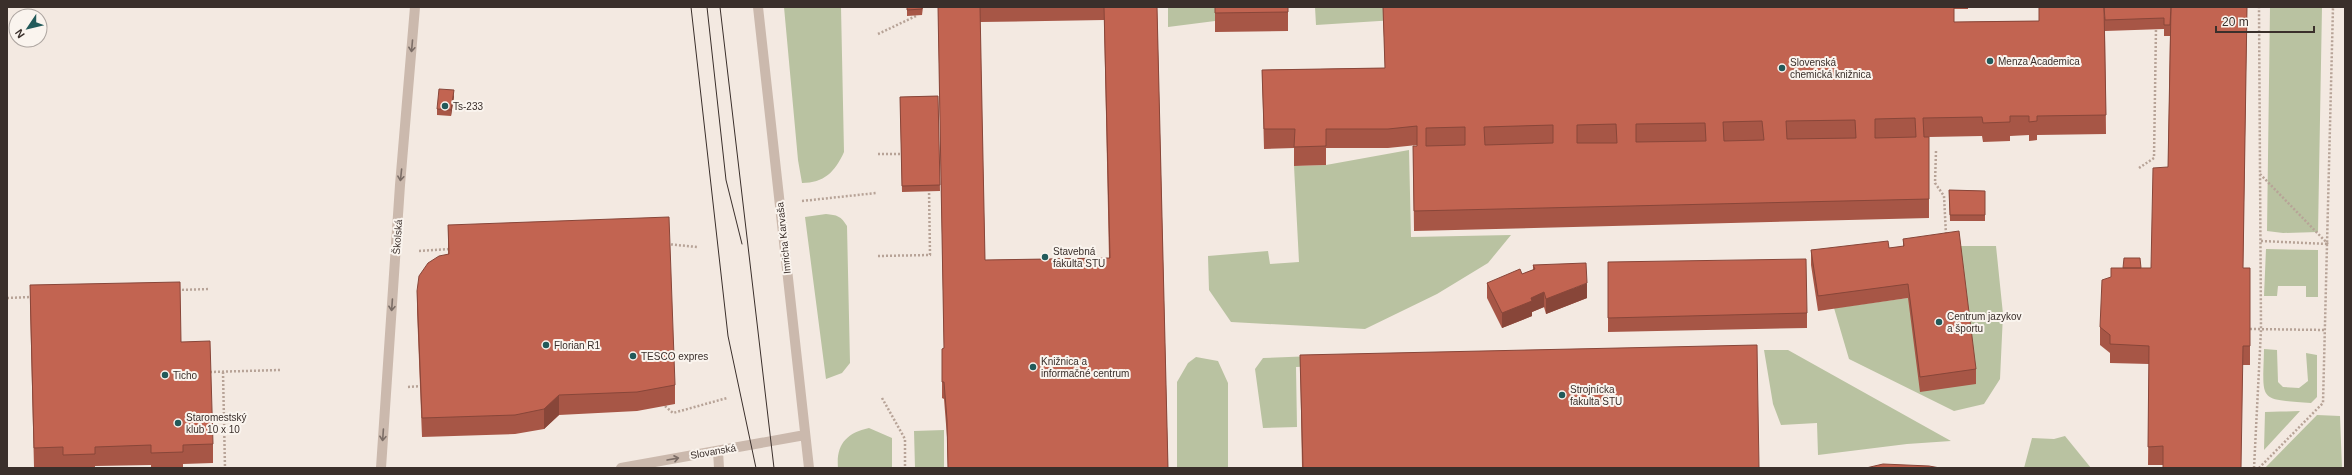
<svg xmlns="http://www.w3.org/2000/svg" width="2352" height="475" viewBox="0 0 2352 475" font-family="Arial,sans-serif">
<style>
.green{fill:#b9c2a1}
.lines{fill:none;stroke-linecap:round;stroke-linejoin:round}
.path{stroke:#b7a397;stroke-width:2.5;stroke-dasharray:2 2;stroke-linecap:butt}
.minor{stroke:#cbb9ad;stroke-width:10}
.tram{stroke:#3a2f2b;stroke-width:1}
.wall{fill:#a75646;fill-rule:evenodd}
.shaded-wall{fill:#884639}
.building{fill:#c26451;stroke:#884639;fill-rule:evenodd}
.oneway{stroke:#7b6d66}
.poi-dot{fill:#225a5a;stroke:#faf4ee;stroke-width:1.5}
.labels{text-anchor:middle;stroke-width:4;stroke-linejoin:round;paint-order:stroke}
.poi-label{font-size:10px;fill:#3a2f2b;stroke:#faf4ee;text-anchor:start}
.street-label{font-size:10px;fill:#3a2f2b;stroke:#faf4ee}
</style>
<rect width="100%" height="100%" fill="#f3e9e1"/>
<!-- green -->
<path class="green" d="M784 7H841L844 152C835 172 824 183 802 183L798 160Z
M1168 7H1215V21L1168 27Z
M1315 7H1410L1411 19 1316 25Z
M2270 7H2322L2318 232 2283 233 2267 231Z
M1409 150 1411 237 1511 235 1488 263 1437 294 1365 329 1231 322 1209 290 1208 256 1268 251 1270 264 1299 262 1294 166 1326 165Z
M826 214C837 215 841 216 847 226L850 363 842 373 826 379 805 217Z
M1959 246H1996L2003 314 2000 379 1984 404 1954 411 1849 359 1834 308 1908 298Z
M2266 249 2318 250V297H2306V286H2278L2277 296H2264Z
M2264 349 2277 350 2278 382 2283 387 2299 388 2308 381 2306 353 2317 355V397L2311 403C2257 399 2263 402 2264 349Z
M1764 350H1788L1951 441 1907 444 1818 455 1817 423 1781 425 1773 404Z
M1363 354 1365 364 1296 367 1297 427 1263 428 1255 369 1263 358Z
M1196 357 1218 361 1228 383V468H1177V382L1188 363Z
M2300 411 2264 450 2265 412Z
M2317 415 2340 416 2342 468H2265Z
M869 428 892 438V468H838C836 445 846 433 869 428Z
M944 430V468H915L914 431Z
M2065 436 2091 468H2024L2032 438 2054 439Z"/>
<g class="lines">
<!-- path -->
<path class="path" d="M878 34 916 16V7
M1936 151 1935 183 1944 196 1946 235
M878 154H904
M2139 168 2154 158 2156 27
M2260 174 2328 244
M802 201 876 193
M2261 241 2328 244
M667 244 697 247
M419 251 450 249
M878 256 930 255 929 189
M178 290 210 289
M7 298 32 297
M2250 329 2326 330
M210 372 280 370
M223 372 225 468
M408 387 423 386
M882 398 905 439V468
M665 406 673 413 727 398
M2254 468 2261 330 2259 7
M2259 468 2323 403 2333 7"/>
<!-- minor -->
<path class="minor" d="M758 7 809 468
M718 451 719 468
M381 468 400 185 415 7
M621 468 805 435"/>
<!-- tram -->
<path class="tram" d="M691 7 728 336 756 468
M707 7 726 180 742 244
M720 7 774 468"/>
</g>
<!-- wall -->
<path class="wall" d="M907 7H923L922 15 907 16Z
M938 7H1157L1168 468H948L947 437 944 399 942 398V349L944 348ZM1104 20 1109 258 985 260 980 22Z
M1215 7H1288V31L1215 32Z
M1383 7H1968V9H1954V22L2039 21 2247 7 2243 268H2250V365H2243L2163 465H2148L2149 364 2110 363V353L2100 345V327L2141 268H2151L2168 167 2170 36H2164V29L2105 31 2106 134 2037 135V140L2029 141V135L2010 136V141L1983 142 1982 136 1929 137V218L1414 231 1413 146H1417V145L1388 148H1326V165L1294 166V148L1264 149 1262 70 1385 68Z
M454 96 451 116 437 115V109Z
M938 96 940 191 902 192 900 97Z
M1949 190 1985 191V221H1950Z
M448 225 675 385V404L637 411 559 415 544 429 515 434 422 437 417 310V291L448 254Z
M1903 239 1976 369V384L1920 392 1908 298 1818 311 1811 265V250L1889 248 1903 247Z
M1608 262 1807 313V328L1608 332Z
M1533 265 1587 298 1546 314 1544 307 1532 312V316L1502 328 1487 298V283L1522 274 1533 270Z
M30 285 181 342 213 444V463L183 464V468H151V465L95 466V468H63V467H34L30 305Z
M1300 355 1759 468H1302Z"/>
<!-- shaded-wall -->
<path class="shaded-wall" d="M454 90V96L451 116V110Z
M1587 283V298L1546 314V299Z
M1544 292V307L1532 312V316L1502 328V313L1531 298Z
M559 395V415L544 429V409Z"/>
<!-- building -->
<path class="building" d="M907 7H922V9L907 10Z
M938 7H980L985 260 1110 258 1104 7H1157L1168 468H948L947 420 944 382H942V349L944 348Z
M1215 7H1288V12L1215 13Z
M1383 7H1954V22L2039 21V7H2104L2106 115 2037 116V121L2029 122V116H2010V122L1983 123 1982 117 1923 118 1924 137H1929V199L1414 211 1413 146H1417V126L1388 129H1326V146L1294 147 1295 129H1264L1262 70 1385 68ZM1915 118 1916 137 1875 138V119ZM1855 120 1856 138 1787 139 1786 121ZM1762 121 1764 140 1724 141 1723 122ZM1705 123 1706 141 1636 142V124ZM1616 124 1617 143H1577V125ZM1553 125V143L1485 145 1484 127ZM1465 127V145L1426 146V128Z
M2104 7H2171L2170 25H2164V18L2105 20Z
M2171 7H2247L2243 268H2250V346H2243L2241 468H2163V446L2148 447 2149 346 2110 344V335L2100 327 2102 280 2111 277V268H2151L2153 168 2168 167Z
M439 89 454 90 451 110 437 109Z
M938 96 940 185 902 186 900 97Z
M1949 190 1985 191V215H1950Z
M669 217 675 385 637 392 559 395 544 409 515 415 422 418 417 291 419 276 428 263 439 256 449 254 448 225Z
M1959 231 1976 369 1920 377 1908 284 1818 296 1811 250 1888 241 1889 248 1904 246 1903 239Z
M2124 258H2140L2141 268H2123Z
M1806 259 1807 313 1608 318V262Z
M1586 263 1587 283 1546 299 1544 292 1531 298 1532 301 1502 313 1487 283 1520 269 1522 274 1535 269 1533 265Z
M180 282 181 342 210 341 213 444 183 445V452L151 453V445L95 447V454L63 455V447L34 448 30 285Z
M1757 345 1759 468H1303L1300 355Z
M1883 464 1929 466 1940 468H1866Z"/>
<!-- one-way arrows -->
<defs><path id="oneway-shaft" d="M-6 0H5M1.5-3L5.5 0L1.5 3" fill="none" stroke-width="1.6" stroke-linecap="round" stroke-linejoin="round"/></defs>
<g class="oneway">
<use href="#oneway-shaft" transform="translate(412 46) rotate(95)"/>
<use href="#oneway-shaft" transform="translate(401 175) rotate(96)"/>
<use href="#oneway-shaft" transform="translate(392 305) rotate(94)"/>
<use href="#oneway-shaft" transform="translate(383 435) rotate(94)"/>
<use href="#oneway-shaft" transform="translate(673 459) rotate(-10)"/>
</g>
<!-- markers -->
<g class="poi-dot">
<circle cx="1990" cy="61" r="4"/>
<circle cx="1782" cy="68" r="4"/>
<circle cx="445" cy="106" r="4"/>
<circle cx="1045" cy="257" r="4"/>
<circle cx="1939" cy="322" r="4"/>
<circle cx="546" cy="345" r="4"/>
<circle cx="633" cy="356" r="4"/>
<circle cx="1033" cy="367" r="4"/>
<circle cx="165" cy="375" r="4"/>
<circle cx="1562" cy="395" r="4"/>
<circle cx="178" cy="423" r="4"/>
</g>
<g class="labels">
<!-- poi labels -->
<g class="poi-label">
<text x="1998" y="65">Menza Academica</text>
<text x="1790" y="66">Slovenská<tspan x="1790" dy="12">chemická knižnica</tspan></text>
<text x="453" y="110">Ts-233</text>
<text x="1053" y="255">Stavebná<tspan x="1053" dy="12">fakulta STU</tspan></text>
<text x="1947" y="320">Centrum jazykov<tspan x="1947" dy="12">a športu</tspan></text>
<text x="554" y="349">Florian R1</text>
<text x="641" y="360">TESCO expres</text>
<text x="1041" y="365">Knižnica a<tspan x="1041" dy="12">informačné centrum</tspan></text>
<text x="173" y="379">Ticho</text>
<text x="1570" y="393">Strojnícka<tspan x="1570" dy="12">fakulta STU</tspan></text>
<text x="186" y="421">Staromestský<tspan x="186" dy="12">klub 10 x 10</tspan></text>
</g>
<!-- street labels -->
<g class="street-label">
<text transform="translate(397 237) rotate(-86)" y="4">Školská</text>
<text transform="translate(783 238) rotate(-96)" y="4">Imricha Karvaša</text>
<text transform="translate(713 451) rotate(-10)" y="4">Slovanská</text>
</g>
</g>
<!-- border -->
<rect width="2352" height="475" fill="none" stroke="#3a2f2b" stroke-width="16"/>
<!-- north arrow -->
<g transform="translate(28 28) rotate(235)"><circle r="19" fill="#faf4ee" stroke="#ada5a0"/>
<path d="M0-3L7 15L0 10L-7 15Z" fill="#225a5a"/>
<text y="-6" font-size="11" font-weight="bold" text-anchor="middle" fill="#3a2f2b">N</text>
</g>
<!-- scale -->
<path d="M2216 26v6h98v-6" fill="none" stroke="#3a2f2b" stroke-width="2"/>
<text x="2222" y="26" font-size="12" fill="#3a2f2b" stroke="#faf4ee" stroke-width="3" paint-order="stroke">20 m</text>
</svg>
